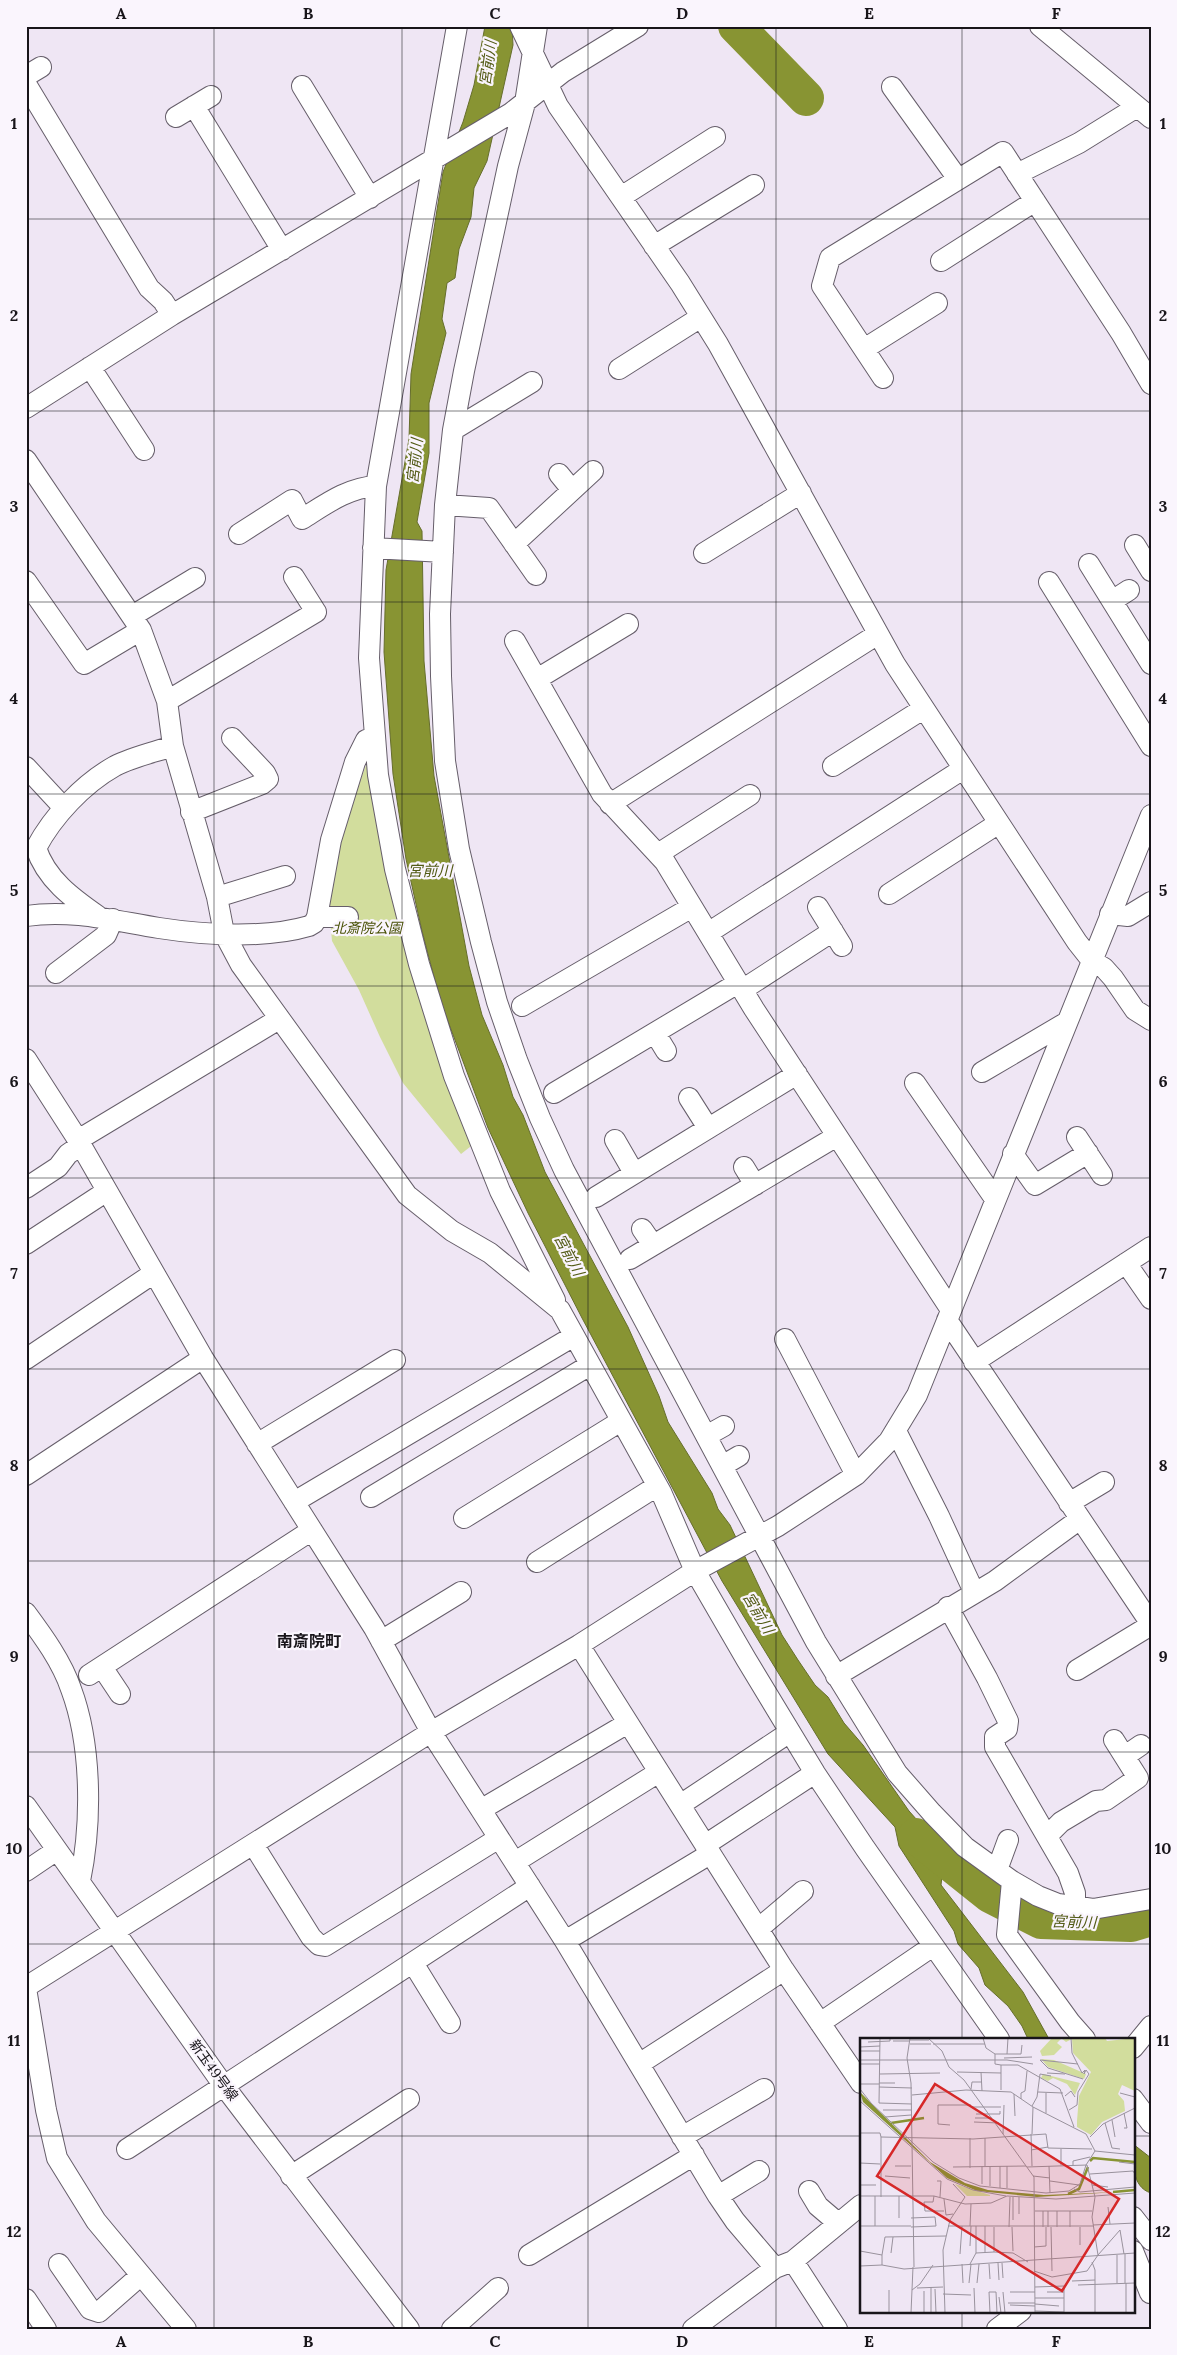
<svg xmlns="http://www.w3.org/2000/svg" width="1177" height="2355" viewBox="0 0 1177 2355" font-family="Lora,'Noto Sans JP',serif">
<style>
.green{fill:#d2dd9d}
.water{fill:#889433;stroke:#666e2c}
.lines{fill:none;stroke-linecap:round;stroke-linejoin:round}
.river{stroke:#889433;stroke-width:36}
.street-casing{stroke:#665e6a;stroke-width:22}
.street{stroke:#fff;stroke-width:20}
.grid{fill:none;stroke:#18151a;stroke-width:1;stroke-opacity:0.55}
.labels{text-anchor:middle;stroke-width:4.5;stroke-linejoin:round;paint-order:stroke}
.park-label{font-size:14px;font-style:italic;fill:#495107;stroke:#faf5fd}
.street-label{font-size:14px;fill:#18151a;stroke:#faf5fd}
.water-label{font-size:15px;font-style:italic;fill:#525a15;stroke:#faf5fd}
.quarter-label{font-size:16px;font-weight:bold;fill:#18151a;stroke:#faf5fd}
.inset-river{fill:none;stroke:#889433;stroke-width:2.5}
.inset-road{fill:none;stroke:#99929d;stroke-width:1}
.view{fill:#d62828;fill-opacity:0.15;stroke:#d62828;stroke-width:2.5}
.inset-edge{fill:none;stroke:#18151a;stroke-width:2.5}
.neatline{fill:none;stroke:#18151a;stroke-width:2}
.grid-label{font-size:16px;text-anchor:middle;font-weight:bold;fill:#18151a}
</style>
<rect width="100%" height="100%" fill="#efe6f4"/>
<!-- green -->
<path class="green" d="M368 760 475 1143 461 1154 403 1083 380 1037 359 990 332 941 329 907 336 845Z"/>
<!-- water -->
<path class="water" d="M485 26H512L513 45 487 161 474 188 471 217 459 249 455 278 447 283 442 319 446 333 429 403V453L417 522 422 531 424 661 434 776 469 966 482 1015 503 1065 513 1097 523 1115 545 1172 628 1327 659 1396 668 1422 712 1493 718 1509 730 1525 782 1635 798 1660 815 1685 828 1697 844 1723 863 1745 909 1811 926 1830 960 1862 942 1876 941 1885 1023 1992 1049 2039H1028L1022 2026 1008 2006 985 1985 979 1968 958 1944 954 1931 899 1846 895 1827 828 1754 722 1581 582 1318 528 1213 488 1128 440 1000 422 931 406 859 393 774 384 652 386 570 409 439 411 374 443 172 463 122 474 85Z
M1133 2144 1151 2158V2193C1131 2187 1133 2161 1133 2144Z"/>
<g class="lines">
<!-- river -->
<path class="river" d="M736 26 806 98
M916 1836 990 1895 1041 1921 1131 1924 1151 1918"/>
<defs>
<path id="street" d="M457 26 376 486 369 658 378 775 395 869 419 964 454 1076 500 1191 555 1300
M520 26 558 106 680 283 718 344 895 664 1077 942 1092 961 1104 968 1113 978 1135 1010 1151 1020
M537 26 525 103 508 166 464 371 453 430 445 505 440 614 441 676 445 761 459 849 481 942 497 1002 517 1060 540 1118 564 1170 816 1642 897 1773 932 1813 965 1847 1012 1881 1038 1896 1058 1904 1093 1909 1151 1899
M1040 26 1151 118
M26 76 41 67
M26 84 149 288 163 301 172 315
M302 86 370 198
M892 87 958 179
M194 106 282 250
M176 117 211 96
M1017 174 1079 143 1137 107
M621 197 715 137
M654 246 754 185
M941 261 1035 201
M864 349 937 303
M90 367 144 450
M619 369 701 317
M883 378 822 286 830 258 1003 152 1121 333 1151 384
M26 408 172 315 511 113 563 72 638 26
M453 430 532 382
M26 460 141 630 167 701 173 746 217 897 224 933 241 965 407 1195 452 1231 490 1253 560 1310 661 1492 695 1571 746 1659 815 1773 865 1848 999 2039
M559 474 572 490
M445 505 489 508 536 575
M239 534 292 500 302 519C326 504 347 488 376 486
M514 544 593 471
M1135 545 1151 571
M373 548 443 552
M704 553 801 493
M1089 564 1151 664
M26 581 84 664 141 630
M1049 582 1151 746
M1112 601 1129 590
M132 616 195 578
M515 641 602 794 665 862 754 1009 951 1310
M537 679 628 624
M167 701 316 612 294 577
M833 766 923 709
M26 767 64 808
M610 804 878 634
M191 812 262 784 268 779 265 773 232 738
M658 854 750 795
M889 894 999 823
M217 897 285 876
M818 907 842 946
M1110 914 1128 916 1151 902
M26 916C72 909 115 921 159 928 204 935 265 939 309 926L314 923 317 917 331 840 355 762 366 740 375 737
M98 916C72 898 46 879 36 848 53 816 83 784 115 766 132 757 155 752 173 746
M317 917H348
M708 933 963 769
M56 973 106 935 113 919
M742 990 833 931
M522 1006 692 907
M655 1033 666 1051
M26 1059 78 1140 203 1358 374 1628 431 1732 565 1941 718 2196 735 2221 775 2268
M982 1072 1067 1022
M915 1083 995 1199
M554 1093 738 983
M689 1098 708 1128
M1077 1137 1102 1175
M78 1140 279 1019
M615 1140 634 1173
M1013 1154 1035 1185 1088 1153
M744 1167 755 1185
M26 1188 58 1167 68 1154 81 1145
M596 1197 797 1074
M642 1229 653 1245
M26 1244 107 1191
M630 1259 837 1136
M1126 1263 1151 1299
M947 1320 1151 1624
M785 1339 856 1475
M26 1359 154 1273
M974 1362 1151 1247
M896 1431 939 1516 974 1592
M706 1436 724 1426
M257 1444 395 1360
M722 1466 739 1456
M26 1475 203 1358
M371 1497 590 1365
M294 1502 574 1336
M1069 1503 1104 1482
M464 1518 621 1421
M537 1562 657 1486
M948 1607 987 1678 1008 1721 1007 1729 995 1737V1747L1068 1873 1075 1893V1908
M26 1613C43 1636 62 1662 71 1689 92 1745 92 1823 80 1881
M381 1641 461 1592
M579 1645 784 1970 861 2083
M102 1667 120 1694
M1077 1670 1151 1625
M89 1675 312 1530
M836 1676 995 1581 1080 1519
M1125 1756 1141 1745
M680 1805 790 1732
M26 1806 224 2086 409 2329
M482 1809 628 1723
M1047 1836 1061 1822 1096 1801 1106 1800 1138 1778 1114 1740
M253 1844 311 1937 319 1945 325 1946 499 1838
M705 1845 815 1773
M515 1862 659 1772
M997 1870 1008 1840
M26 1871 57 1850
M1012 1881 1007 1935 1070 2022 1085 2039
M758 1929 803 1891
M565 1941 710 1854
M413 1963 450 2023
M26 1987 431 1732 579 1645 695 1571 778 1526 856 1475 889 1441 917 1395 1151 815
M26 1988 46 2110 57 2158 96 2221 186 2329
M820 2023 933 1946
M1133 2048 1151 2026
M639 2064 784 1970
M1133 2099 1151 2123
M682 2137 764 2089
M127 2149 530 1886
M291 2176 409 2099
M809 2191 818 2206 838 2223
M718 2196 759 2171
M1133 2217 1151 2240
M1133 2251 1150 2293
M529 2255 694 2155
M793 2261 837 2329
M59 2264 90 2309 99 2312 140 2276
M26 2299 46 2329
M452 2329 498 2288
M693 2329 775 2268 793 2261 861 2205
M997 2329 1021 2311"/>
</defs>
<!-- street casing -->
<use href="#street" class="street-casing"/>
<!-- street -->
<use href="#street" class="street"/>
</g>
<!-- grid -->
<path class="grid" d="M214 26V2329M402 26V2329M588 26V2329M776 26V2329M962 26V2039M26 219H1151M26 411H1151M26 602H1151M26 794H1151M26 986H1151M26 1178H1151M26 1369H1151M26 1561H1151M26 1752H1151M26 1944H1151M26 2136H861M1133 2136H1151M962 2311V2329"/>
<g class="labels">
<!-- park labels -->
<g class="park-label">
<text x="367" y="933">北斎院公園</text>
</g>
<!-- street labels -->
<g class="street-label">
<text transform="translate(214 2070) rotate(54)" y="5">新玉49号線</text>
</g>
<!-- water labels -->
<g class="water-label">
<text transform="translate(488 63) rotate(-82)" y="5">宮前川</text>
<text transform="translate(415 461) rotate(-84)" y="5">宮前川</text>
<text x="430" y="876">宮前川</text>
<text transform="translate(569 1255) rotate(62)" y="5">宮前川</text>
<text transform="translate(758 1613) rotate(59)" y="5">宮前川</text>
<text transform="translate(1074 1922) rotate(2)" y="5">宮前川</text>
</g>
<!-- quarter labels -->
<g class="quarter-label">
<text x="309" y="1647">南斎院町</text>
</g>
</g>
<!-- overview -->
<g transform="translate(860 2038)">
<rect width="275" height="275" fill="#efe6f4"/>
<path d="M192 0 201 1 197 5 202 9 194 17 182 18 180 13ZM201 0H245L247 3 275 0V53L262 47 258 56 264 63 265 73 242 84 231 97 217 89V83L219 58 231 34 213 15 212 1 206 4ZM181 21 194 22 226 36 224 41 188 29ZM183 36 220 45 215 57 207 46 193 40 188 43 181 40ZM95 146 130 157V158H107Z" fill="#d2dd9d"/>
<path d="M0 54 70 124 105 145 128 152 184 157 257 154 177 159 117 153 87 140 3 64Z" fill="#889433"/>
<path class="inset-river" d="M31 85 64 80M230 123 233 120 275 124M253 154 275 152M208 156 219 151 228 129"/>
<path class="inset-road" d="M20 0 19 65 52 66M50 0 47 20 51 45 54 229M68 0 82 13 89 29 104 42 174 139 175 275M123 0 126 10 135 16V26L141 27V52M50 2H69M33 3H50M8 4 30 3V1M50 6H71M73 6H125M0 9 20 8M0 13H20M135 16H161L162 7M147 16 148 0M144 20 172 19M0 22H147L173 26M0 26H20M218 26 180 22 188 30 223 41M141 27H158L200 51 214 89M97 34 141 35M121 34 122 53M187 35 205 36M20 36 80 35M19 45H35M0 46H19M19 49 52 50M0 51 11 65 73 124 99 140 120 148 186 155 209 153 220 146 226 127 235 113M111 51 112 44H122M178 54 203 55M260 55 275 59M154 56 155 78M52 57 106 52 151 54 173 69 226 96 235 113M205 58 211 53 215 59M161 61V55L165 53 167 33M0 63 87 141 113 152 146 158M172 68 177 59 180 36 191 38M111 69H141M23 72H51M209 72 217 67 218 54 229 36 226 32 224 36 225 32 222 35 212 15 211 0M186 75V55M116 76H140V73M25 79 51 77M115 80H132M252 82 255 99M114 84 139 85M245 85 252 110 260 111M90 87 78 86V67H111M264 90H267L264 75M0 95H20L21 99 113 101 186 96 188 110 232 111M143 96 144 67M171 96 172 128M172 96 173 69M21 99V159M230 99 243 86 275 70M110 100V130M125 100V128M201 111V127M171 112 188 109M235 113 275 117M259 124 275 126M0 125 20 126M213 127V123L230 119M35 128H51M189 128 190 155M93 129 166 128M167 129 227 127 235 159 232 179 238 217 227 233 192 239 174 233M230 136 273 133 275 136M25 138 50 140M173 138 190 140M77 143H81L80 159M190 143 219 147M122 146V128M0 147H16M232 147 248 149M130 148V128M140 150V128M147 150V128M214 151 220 154 275 149M0 158H74L105 166 131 165 147 158 196 161 275 155M74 158 73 164H64L65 173H84M84 161 86 177 93 176M248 169 250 186M175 173H232M188 173V189M210 173V189M159 176V159M39 180V158M51 180 75 179 76 188 51 189M153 182V159M233 187 275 185M0 188H51M15 188V158M88 188H233M110 188 111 166M116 188V215M125 188V215M149 189 150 159M152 189 153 213M183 189V173M191 189 192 233M197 189V173M220 207V189M110 208 111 188M174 209 186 208V189M0 213 22 217V227M134 214 153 215 168 224M31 215 33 199M100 216 102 188M265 216V245M22 217 25 199 86 198M238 217 260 192 264 216M257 217V245M232 224 235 232V275M138 225 139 242M142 225 143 240M102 226 103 245M110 226 116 215 134 214V189M129 226 130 241M0 228 22 227 44 231 275 215M212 243 235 242M109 245 111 226M117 245 119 226M218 247 275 245M175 249 204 248V275M57 250 83 249M114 250 115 275M75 251 76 275M52 252 60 246 73 227M64 253V275M143 254 145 275M150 254H175M187 254H204M83 256 111 257M139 259 141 275M175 260H204M148 265H175M175 266 199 268M150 267 175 268M175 273 204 274M29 275V252M51 275 53 229M71 275V249M85 275 83 212 90 182 105 159 93 146M130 275 129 254H136L137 275M266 275V245"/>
<path class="view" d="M75 46 259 161 202 253 17 138Z"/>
<rect width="275" height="275" class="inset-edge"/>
</g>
<!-- border -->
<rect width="1177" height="2355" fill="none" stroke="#faf5fd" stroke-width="55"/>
<rect x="28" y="28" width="1122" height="2300" class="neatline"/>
<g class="grid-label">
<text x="121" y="19">A</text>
<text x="308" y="19">B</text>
<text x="495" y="19">C</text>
<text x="682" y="19">D</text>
<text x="869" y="19">E</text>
<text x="1056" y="19">F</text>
<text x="14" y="129">1</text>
<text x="1163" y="129">1</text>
<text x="14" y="321">2</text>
<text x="1163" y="321">2</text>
<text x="14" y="512">3</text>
<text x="1163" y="512">3</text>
<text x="14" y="704">4</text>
<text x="1163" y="704">4</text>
<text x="14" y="896">5</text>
<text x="1163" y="896">5</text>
<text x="14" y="1087">6</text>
<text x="1163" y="1087">6</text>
<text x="14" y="1279">7</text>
<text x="1163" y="1279">7</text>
<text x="14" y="1471">8</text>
<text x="1163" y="1471">8</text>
<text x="14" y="1662">9</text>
<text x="1163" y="1662">9</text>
<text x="14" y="1854">10</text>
<text x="1163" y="1854">10</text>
<text x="14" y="2046">11</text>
<text x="1163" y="2046">11</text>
<text x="14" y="2237">12</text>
<text x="1163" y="2237">12</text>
<text x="121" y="2347">A</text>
<text x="308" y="2347">B</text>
<text x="495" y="2347">C</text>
<text x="682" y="2347">D</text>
<text x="869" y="2347">E</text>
<text x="1056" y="2347">F</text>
</g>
</svg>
